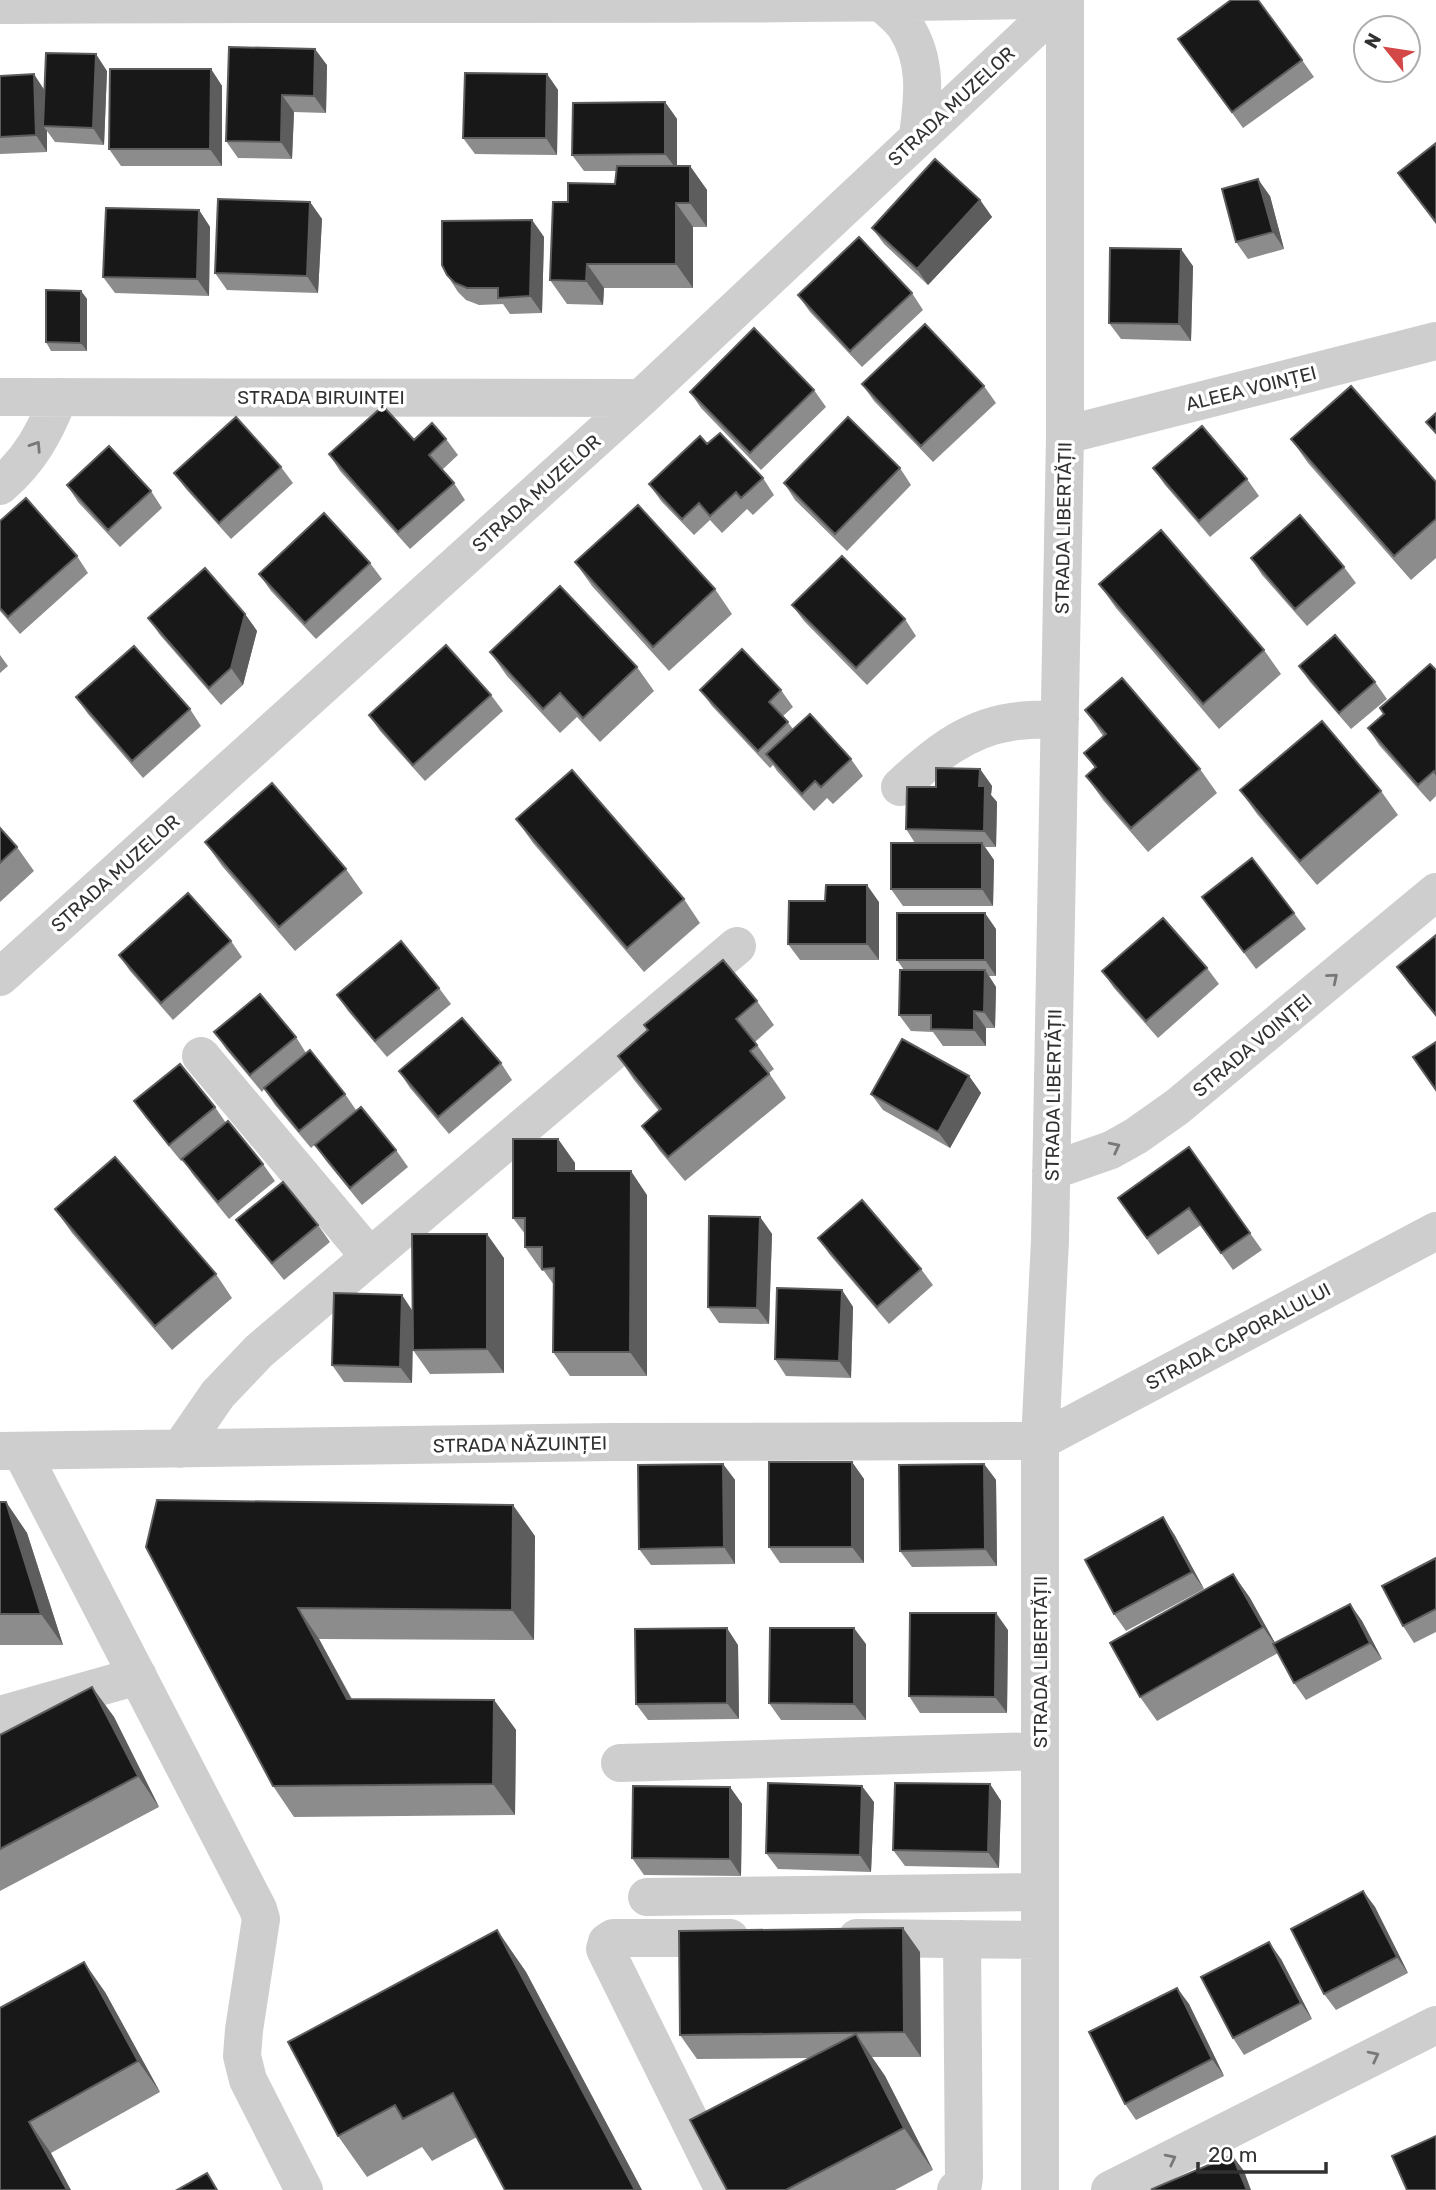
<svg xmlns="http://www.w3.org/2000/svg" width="1436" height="2190" viewBox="0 0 1436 2190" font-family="Rubik,sans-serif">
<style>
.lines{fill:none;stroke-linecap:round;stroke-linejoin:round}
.minor{stroke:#cecece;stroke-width:38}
.wall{fill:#8c8c8c}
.shaded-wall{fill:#5d5d5d}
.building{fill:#181818;stroke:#5d5d5d;stroke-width:2}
.oneway{stroke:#787878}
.labels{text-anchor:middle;stroke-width:7;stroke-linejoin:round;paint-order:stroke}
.street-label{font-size:19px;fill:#313131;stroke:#fff}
</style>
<rect width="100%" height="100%" fill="#fff"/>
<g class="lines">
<!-- minor -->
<path class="minor" d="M882 3C889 10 899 17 905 26 928 60 923 98 918 136
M0 5C345 2 690 7 1035 0
M0 397 641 398
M1065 435 1436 341
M0 486C30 460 44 434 59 397
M900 787C932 757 965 729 1011 722 1027 719 1044 720 1060 719
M0 977 641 398 1065 0
M201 1056 370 1257
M1051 1171 1111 1150 1136 1136 1177 1107 1436 892
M180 1449 218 1394 259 1351 737 946
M0 1451 612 1442 1040 1441 1436 1231
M21 1451 258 1909 261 1919 244 2030 242 2056 248 2080 304 2190
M0 1715 138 1676
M620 1763 1040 1751
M647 1897 1040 1892
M857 1938 1040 1940
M724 2190 605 1949 607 1942 613 1938H730
M956 2190 963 2184 964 2177 962 1939
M1040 2190V1441L1050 1240 1065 435V0
M1110 2190 1436 2025"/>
</g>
<!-- wall -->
<path class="wall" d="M229 47 327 65 326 113 294 112 292 159 238 158 226 141Z
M1190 55 1302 60 1314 77 1243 128Z
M211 69 222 86V166H121L109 149Z
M107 71 104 145 55 142 47 131V152L0 154V76L45 90Z
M547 74 558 90 557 155 475 154 463 138Z
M665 102 677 119V166H690L707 190V227H693V288H604L603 305 567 304 550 280 568 202 615 184 617 171H584L572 155Z
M1436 143V224L1398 173Z
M1270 196 1284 249 1248 259 1236 242Z
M980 200 992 217 928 285 884 244 872 228Z
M310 202 322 219 318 293 227 290 215 273Z
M199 210 210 227 209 296 115 293 103 277Z
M532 220 544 237 542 313 510 314 503 304 479 305 466 300 458 292 447 275Z
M1193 266 1191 341 1121 339 1109 323Z
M81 291 87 299V351H51L46 342Z
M912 293 923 310 862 367 810 312 798 295Z
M862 384 984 386 996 403 933 462 874 401Z
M814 390 826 407 761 470 701 408 690 392Z
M446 439 458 455 442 470 454 483 465 500 410 549 340 471 329 454 414 440Z
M1291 439 1436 482V558L1411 580 1308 463Z
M707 444 763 478 774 495 753 515 747 509 722 533 710 520 694 535 661 501 649 484Z
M281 467 293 483 231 539 186 489 174 473Z
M900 468 911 485 847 551 795 500 784 483Z
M1153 468 1247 479 1259 496 1210 537 1165 485Z
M67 485 151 491 162 508 120 547 78 502Z
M0 521 77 556 88 573 20 634 0 611Z
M1251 558 1344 567 1356 583 1307 626 1262 575Z
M575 562 715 589 732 614 669 671 592 586Z
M370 563 382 579 316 639 271 591 259 574Z
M1099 584 1264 650 1281 674 1219 729 1116 608Z
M792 605 905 619 916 636 867 685 804 621Z
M245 614 257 631 243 685 221 705 160 635 148 618Z
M490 652 637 667 654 691 600 742 577 717 560 733 507 676Z
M0 655 8 666 0 673Z
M1299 666 1375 682 1387 699 1351 729 1310 682Z
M1436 670V796L1430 802 1379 745 1368 728Z
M700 690H781L793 707 783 716 793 729 851 759 863 776 833 804 827 798 814 811 777 771 773 765 770 768 712 706Z
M491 695 503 711 425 781 380 731 369 715Z
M76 697 190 709 201 726 143 778 88 714Z
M1085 710 1200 769 1217 793 1148 852 1103 800 1086 776 1095 768 1084 753 1103 736Z
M980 769 992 786 991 795 997 802 996 847H985L994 860 993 906H903L891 889 915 843 906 829 936 787Z
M1240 790 1381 791 1398 815 1317 885 1257 814Z
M516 819 684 899 700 923 644 972 533 843Z
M0 828 17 847 34 871 0 902Z
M205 842 346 869 363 893 295 951 222 866Z
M1202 897 1294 913 1306 929 1256 969Z
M879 902V960H800L788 944Z
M996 929V976H989L996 987 995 1028H986V1046H943L933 1032 911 1031 899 1015 904 970 897 960Z
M1436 935V1017L1409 984 1397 967Z
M231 941 242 957 173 1020 130 971 119 955Z
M1207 968 1219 984 1158 1038 1114 988 1102 971Z
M439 988 451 1004 387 1057 348 1011 337 995Z
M757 1001 774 1025 755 1042 774 1069 769 1073 786 1098 685 1181 659 1150 642 1126 659 1111 634 1080 618 1056Z
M215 1032 296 1037 306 1053 345 1094 356 1110 311 1148 275 1105 264 1089 262 1092 226 1049Z
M501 1063 512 1080 449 1134 410 1088 399 1071Z
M969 1076 981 1093 950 1148 883 1110 871 1094Z
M134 1101 215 1107 226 1123 263 1164 275 1181 229 1219 194 1176 183 1160 181 1161 146 1118Z
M558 1139 575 1163V1171L647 1195V1376H570L553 1352 554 1285 544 1271H542L525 1247V1234L513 1218Z
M315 1145 396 1150 408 1167 362 1205 327 1162Z
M1189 1147 1262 1250 1233 1270 1201 1225 1158 1255 1118 1198Z
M55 1209 216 1274 232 1298 172 1350 72 1233Z
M760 1217 772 1234 769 1324 719 1323 708 1307Z
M236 1220 318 1225 330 1242 284 1280 248 1236Z
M818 1238 921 1269 933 1285 889 1324 830 1255Z
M504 1258V1373L430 1374 413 1350V1342L412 1383 344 1382 332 1365 402 1295 412 1310Z
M842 1290 853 1307 851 1378 786 1376 775 1359Z
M852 1462 864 1479V1563H780L769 1547Z
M723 1464 735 1480V1564L651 1565 639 1549Z
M984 1464 996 1480 997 1566 912 1567 900 1551Z
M0 1502H6L27 1533 63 1645H0Z
M1174 1534 1204 1589 1126 1631 1114 1614Z
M535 1536 534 1640 319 1639 352 1699 494 1700 516 1730 515 1815 294 1817 273 1786 146 1547Z
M1436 1558V1632L1414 1643 1403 1626Z
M1233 1574 1250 1598 1275 1643 1350 1604 1362 1621 1382 1659 1306 1700 1294 1683 1278 1653 1157 1721 1140 1697Z
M1008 1630 1007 1713H920L909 1696Z
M866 1644V1720H781L769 1703Z
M738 1645 739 1719 648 1720 636 1704Z
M92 1687 114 1717 159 1807 0 1891V1735Z
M990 1784 1001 1801 999 1868 905 1866 893 1850Z
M730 1787 742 1804 741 1876 644 1875 632 1858Z
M874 1802 871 1872 778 1869 766 1853Z
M1363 1891 1375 1907 1408 1973 1336 2010 1324 1994Z
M497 1930 526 1972 642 2190H505L477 2137 432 2161 422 2147 367 2177 338 2136Z
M920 1952 921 2057H872L885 2076 933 2170 895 2190H727L810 2058 697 2059 680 2035Z
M1281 1959 1312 2019 1244 2055 1233 2038Z
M1177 1988 1189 2004 1224 2076 1136 2120 1125 2104Z
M105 1992 160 2092 51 2153 0 2190V2008Z"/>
<!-- shaded-wall -->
<path class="shaded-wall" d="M315 49 327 65 326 113 314 96Z
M96 54 107 71 104 145 93 128Z
M211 69 222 86V166L210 149Z
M34 74 45 91 43 126 47 131V152L36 135Z
M547 74 558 90 557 155 546 138Z
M282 95 294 112 292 159 281 142Z
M665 102 677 119V170L665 154Z
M690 166 707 190V227L690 203Z
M1258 179 1270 196 1284 249 1273 232Z
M980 200 992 217 928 285 917 269Z
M310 202 322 219 318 293 307 276Z
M676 203 693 227V288L676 264Z
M199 210 210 227 209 296 197 279Z
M532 220 544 237 542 313 530 296Z
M1181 249 1193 266 1191 341 1179 324Z
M587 264 604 288 603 305 586 281Z
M81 291 87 299V351L81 343Z
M245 614 257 631 243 685 231 668Z
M980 769 992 786 991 795 997 802 996 847 984 831 979 786Z
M982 843 994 860 993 906 982 889Z
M867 885 879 902V960L867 944Z
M985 913 996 929V976L985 960Z
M985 970 996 987 995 1028 984 1012Z
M974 1011 986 1028V1046L974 1030Z
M969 1076 981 1093 950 1148 938 1132Z
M558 1139 575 1163V1195L558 1171Z
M631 1171 647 1195V1376L630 1352Z
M760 1217 772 1234 769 1324 757 1308Z
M487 1234 504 1258V1373L487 1349Z
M842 1290 853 1307 851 1378 839 1361Z
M402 1295 413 1312 412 1383 400 1367Z
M852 1462 864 1479V1563L852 1547Z
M723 1464 735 1480V1564L724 1547Z
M984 1464 996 1480 997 1566 985 1549Z
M6 1502 27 1533 63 1645 41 1614Z
M513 1505 535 1536 534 1640 512 1610Z
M1163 1517 1174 1534 1204 1589 1192 1572Z
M1233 1574 1250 1598 1280 1652 1263 1627Z
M1350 1604 1362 1621 1382 1659 1370 1643Z
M298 1608 319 1639 368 1730 347 1699Z
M996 1613 1008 1630 1007 1713 995 1697Z
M727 1628 738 1645 739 1719 727 1703Z
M854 1628 866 1644V1720L854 1704Z
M92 1687 114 1717 159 1807 138 1776Z
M494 1700 516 1730 515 1815 493 1784Z
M990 1784 1001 1801 999 1868 988 1852Z
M862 1786 874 1802 871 1872 860 1855Z
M730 1787 742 1804 741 1876 730 1859Z
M1363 1891 1375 1907 1408 1973 1397 1957Z
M903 1928 920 1952 921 2057 904 2032Z
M497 1930 526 1972 642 2190H635Z
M1269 1942 1281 1959 1312 2019 1301 2003Z
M84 1962 105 1992 160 2092 138 2061Z
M1177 1988 1189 2004 1224 2076 1212 2059Z
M856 2034 885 2076 933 2170 904 2128Z
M29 2122 51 2153 71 2190H67Z
M1232 2155 1244 2171 1251 2190H1247Z"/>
<!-- building -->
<path class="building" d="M1231 0H1258L1302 60 1232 112 1178 39Z
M229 47 315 49 314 96 282 95 281 142 226 141Z
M46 53 96 54 93 128 43 126Z
M110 69H211L210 149H109Z
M465 73 547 74 546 138H463Z
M34 74 36 135 0 137V76Z
M665 102V154L572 155 573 103Z
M1436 143V222L1398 173Z
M935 159 980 200 917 269 872 228Z
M617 166H690V203H676V264H587L586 281 550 280 553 202H568V183L615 184Z
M1258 179 1273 232 1236 242 1222 189Z
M218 199 310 202 307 276 215 273Z
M106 208 199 210 197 279 103 277Z
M532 220 530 296 498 298V288H467L455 283 447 275 442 265V221Z
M859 237 912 293 850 351 798 295Z
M1110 248 1181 249 1179 324 1109 323Z
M46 290 81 291V343L46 342Z
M925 324 984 386 921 446 862 384Z
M754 328 814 390 750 453 690 392Z
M1351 386 1436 482V519L1394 556 1291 439Z
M383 406 414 440 432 423 446 439 429 455 454 483 398 532 329 454Z
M1436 413V433L1426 422Z
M236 417 281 467 219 523 174 473Z
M848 417 900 468 835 534 784 483Z
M1202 426 1247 479 1199 521 1153 468Z
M720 433 763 478 741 498 736 492 710 516 699 503 682 519 649 484 700 436 707 444Z
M109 446 151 491 108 530 67 485Z
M26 498 77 556 8 617 0 608V521Z
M638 505 715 589 653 647 575 562Z
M324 513 370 563 305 623 259 574Z
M1300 515 1344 567 1295 609 1251 558Z
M1161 530 1264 650 1203 704 1099 584Z
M842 556 905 619 856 668 792 605Z
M205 568 245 614 231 668 209 688 148 618Z
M560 586 637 667 583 718 560 693 543 709 490 652Z
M1335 635 1375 682 1339 713 1299 666Z
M446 645 491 695 413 765 369 715Z
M134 646 190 709 132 761 76 697Z
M742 649 781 690 769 702 788 722 758 751 700 690Z
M1430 664 1436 670V774L1434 771 1418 785 1368 728 1384 714 1380 708Z
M1122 678 1200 769 1131 828 1086 776 1096 767 1084 753 1106 734 1085 710Z
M810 714 851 759 821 787 815 781 802 794 766 754Z
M1322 721 1381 791 1300 861 1240 790Z
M936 768 980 769 979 786H985L984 831 906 829 907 787H936Z
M572 770 684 899 627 948 516 819Z
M272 783 346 869 279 927 205 842Z
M0 828 17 847 0 863Z
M891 843H982V889H891Z
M1252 858 1294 913 1244 952 1202 897Z
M826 885H867V944H788L789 901H825Z
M188 893 231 941 161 1003 119 955Z
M897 913H985V960H897Z
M1163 918 1207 968 1146 1021 1102 971Z
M1436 935V1015L1397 967Z
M401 941 439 988 375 1041 337 995Z
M723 960 757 1001 736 1019 757 1045 750 1051 769 1074 668 1157 642 1126 661 1109 618 1056 648 1030 644 1025Z
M900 970H985L984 1012 974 1011V1030L931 1029V1015H899Z
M260 994 296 1037 250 1075 214 1032Z
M462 1018 501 1063 438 1117 399 1071Z
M902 1039 969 1076 938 1132 871 1094Z
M1436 1042V1090L1413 1057Z
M310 1050 345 1094 299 1131 264 1088Z
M180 1064 215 1107 169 1145 134 1101Z
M361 1107 396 1150 350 1188 315 1145Z
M228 1121 263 1164 218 1202 182 1159Z
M513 1139H558V1171H631L630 1352H553L554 1268 542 1269V1247H525V1218H513Z
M1189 1147 1250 1233 1221 1253 1189 1208 1147 1238 1118 1198Z
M115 1157 216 1274 155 1326 55 1209Z
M283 1182 318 1225 272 1263 236 1220Z
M862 1200 921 1269 877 1307 818 1238Z
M709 1216 760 1217 757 1308 708 1307Z
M412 1234H487V1349L413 1350Z
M777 1288 842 1290 839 1361 775 1359Z
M334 1293 402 1295 400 1367 332 1365Z
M769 1462H852V1547H769Z
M723 1464 724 1547 639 1549 638 1465Z
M984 1464 985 1549 900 1551 899 1465Z
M157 1500 513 1505 512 1610 298 1608 347 1699 494 1700 493 1784 273 1786 146 1547Z
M0 1502H6L41 1614H0Z
M1163 1517 1192 1572 1114 1614 1085 1560Z
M1436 1558V1609L1403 1626 1382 1586Z
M1233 1574 1263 1627 1140 1697 1110 1643Z
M1350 1604 1370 1643 1294 1683 1273 1644Z
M910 1613H996L995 1697 909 1696Z
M727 1628V1703L636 1704 635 1629Z
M770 1628H854V1704L769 1703Z
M92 1687 138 1776 0 1849V1735Z
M768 1783 862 1786 860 1855 766 1853Z
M895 1783 990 1784 988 1852 893 1850Z
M633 1786 730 1787V1859L632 1858Z
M1363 1891 1397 1957 1324 1994 1291 1929Z
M903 1928 904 2032 680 2035 679 1931Z
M497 1930 635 2190H505L453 2093 403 2119 395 2105 338 2136 288 2042Z
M1269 1942 1301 2003 1233 2038 1201 1977Z
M84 1962 138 2061 29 2122 67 2190H0V2008Z
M1177 1988 1212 2059 1125 2104 1089 2032Z
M856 2034 904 2128 786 2190H727L690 2120Z
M1436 2136V2190H1407L1392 2156Z
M1232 2155 1247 2190H1153L1152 2189Z
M207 2173 217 2190H177Z"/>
<!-- one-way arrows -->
<defs><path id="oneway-chevron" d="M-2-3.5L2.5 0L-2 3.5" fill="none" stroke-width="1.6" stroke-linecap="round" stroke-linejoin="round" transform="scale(1.75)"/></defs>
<g class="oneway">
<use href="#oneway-chevron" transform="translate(36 446) rotate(-57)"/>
<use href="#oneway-chevron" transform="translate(1333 978) rotate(-40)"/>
<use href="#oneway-chevron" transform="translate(1115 1147) rotate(-27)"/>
<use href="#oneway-chevron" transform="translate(1374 2056) rotate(-27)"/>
<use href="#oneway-chevron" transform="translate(1171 2159) rotate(-27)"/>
</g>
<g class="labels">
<!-- street labels -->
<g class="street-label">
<text transform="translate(951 106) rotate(-43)" y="7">STRADA MUZELOR</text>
<text transform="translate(1251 388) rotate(-14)" y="7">ALEEA VOINȚEI</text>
<text x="321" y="404">STRADA BIRUINȚEI</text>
<text transform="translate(536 493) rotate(-42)" y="7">STRADA MUZELOR</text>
<text transform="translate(1063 528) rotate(-89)" y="7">STRADA LIBERTĂȚII</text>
<text transform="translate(115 873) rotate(-42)" y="7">STRADA MUZELOR</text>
<text transform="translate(1252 1045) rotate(-40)" y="7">STRADA VOINȚEI</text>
<text transform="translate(1053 1095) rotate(-89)" y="7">STRADA LIBERTĂȚII</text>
<text transform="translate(1238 1336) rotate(-28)" y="7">STRADA CAPORALULUI</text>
<text transform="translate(520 1444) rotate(-1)" y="7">STRADA NĂZUINȚEI</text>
<text transform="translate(1040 1662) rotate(-90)" y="7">STRADA LIBERTĂȚII</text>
</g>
</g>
<!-- north arrow -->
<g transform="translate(1387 49) rotate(300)"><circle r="33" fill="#ffffff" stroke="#adadad" stroke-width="2"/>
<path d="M0-5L12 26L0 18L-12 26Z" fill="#d34747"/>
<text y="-10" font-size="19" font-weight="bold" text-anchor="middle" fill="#313131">N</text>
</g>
<!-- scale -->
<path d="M1198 2162v10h128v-10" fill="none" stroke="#313131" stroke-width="3.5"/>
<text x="1208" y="2162" font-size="21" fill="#313131" stroke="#ffffff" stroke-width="5" paint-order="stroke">20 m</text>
</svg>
